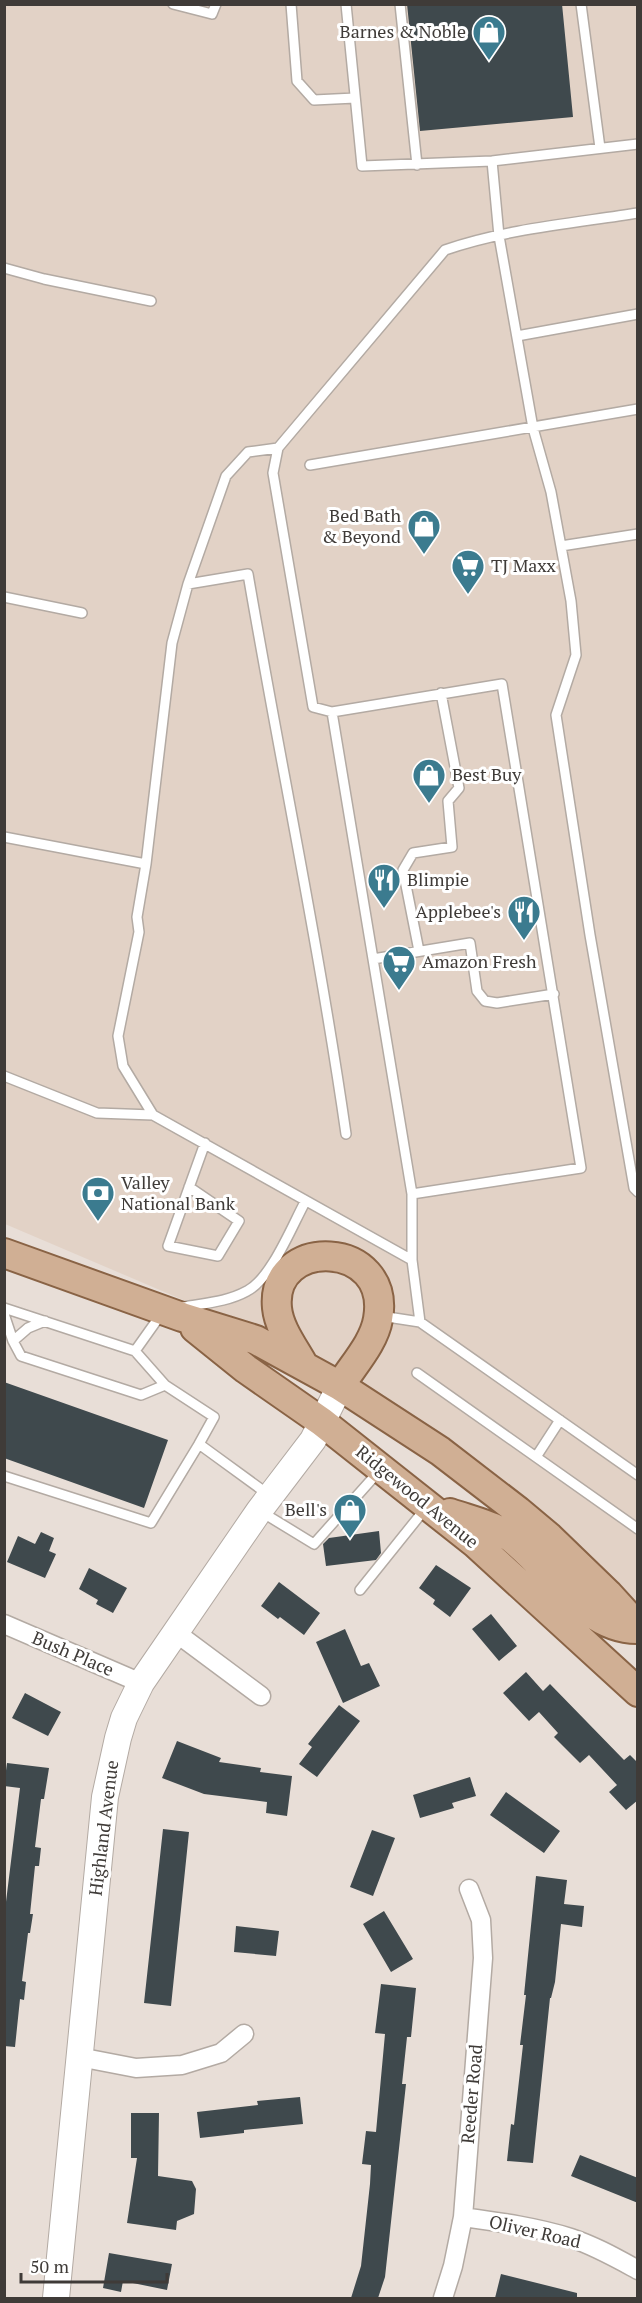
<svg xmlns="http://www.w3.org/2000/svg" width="642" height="2303" viewBox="0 0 642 2303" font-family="'PT Serif',serif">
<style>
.built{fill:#e2d2c6}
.building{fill:#3f494d}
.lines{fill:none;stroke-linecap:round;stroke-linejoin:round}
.lane-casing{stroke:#b3aaa3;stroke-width:12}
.street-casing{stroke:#b3aaa3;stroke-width:21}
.secondary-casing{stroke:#b3aaa3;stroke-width:28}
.primary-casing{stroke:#896345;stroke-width:32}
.lane{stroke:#fff;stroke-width:9}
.street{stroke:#fff;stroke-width:18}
.secondary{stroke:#fff;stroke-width:26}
.primary{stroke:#d0af94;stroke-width:28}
.labels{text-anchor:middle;stroke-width:6;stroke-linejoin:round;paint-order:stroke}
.poi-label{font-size:18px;fill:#3f3b38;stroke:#fff;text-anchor:start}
.street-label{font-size:18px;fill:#3f3b38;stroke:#fff}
</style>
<rect width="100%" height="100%" fill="#e8ded7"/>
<!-- built -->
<path class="built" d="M5 5H637V1604L581 1552 303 1351 5 1224Z"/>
<!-- building -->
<path class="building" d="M407 4H562L573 117 420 131Z
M4 1382 168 1440 144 1508 4 1458Z
M379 1531 381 1553 376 1560 326 1566 323 1544 329 1538Z
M41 1532 54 1538 49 1551 56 1554 45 1578 7 1562 18 1536 35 1544Z
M436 1565 471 1588 450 1617 433 1604 435 1600 419 1588Z
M89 1568 127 1588 113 1613 96 1604 98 1600 79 1589Z
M279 1582 320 1613 304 1635 280 1617 278 1619 261 1606Z
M491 1614 517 1646 499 1661 472 1629Z
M345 1629 361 1666 369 1663 380 1686 343 1703 316 1642Z
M526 1672 543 1691 550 1684 624 1760 630 1755 638 1763V1800L626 1810 609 1792 617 1785 589 1755 580 1763 554 1737 558 1733 539 1712 529 1721 503 1693Z
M25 1693 61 1712 48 1736 12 1718Z
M339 1705 360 1721 317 1777 299 1764 312 1747 308 1744Z
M177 1741 221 1758 219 1762 261 1768 260 1772 292 1776 287 1816 266 1813 267 1802 204 1794 162 1778Z
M7 1763 49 1768 44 1799H41L35 1847 41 1848 39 1866H35L30 1914H33L30 1933H28L22 1981 26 1982 24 2000 20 1999 15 2047 4 2046V1918L20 1788 4 1786Z
M470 1777 476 1796 452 1803 454 1808 420 1818 413 1795Z
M506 1792 560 1831 544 1853 490 1815Z
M163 1829 189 1832 171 2006 144 2003Z
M372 1830 395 1838 373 1896 350 1887Z
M536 1876 567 1880 564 1904 584 1906 582 1927 561 1924 555 1982 551 1998H550L533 2163 507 2161 511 2124 514 2125 523 2045H520L526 1995H524Z
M384 1911 413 1959 391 1972 363 1924Z
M236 1926 279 1931 276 1956 234 1952Z
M381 1984 416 1988 411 2037H407L402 2084H406L385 2277 378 2298H351L361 2266 370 2184 371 2165 362 2164 366 2131 376 2132 385 2034 375 2033Z
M300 2097 303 2124 244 2130V2133L200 2138 197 2112 258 2105 257 2101Z
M131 2113H159L158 2176 192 2181 196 2189 194 2214 177 2221 176 2230 127 2223 137 2158H131Z
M580 2155 638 2178V2203L571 2176Z
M109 2253 172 2264 167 2290 123 2281 121 2292 103 2288Z
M501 2274 577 2293V2298H495Z"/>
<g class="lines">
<defs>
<path id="lane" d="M173 4 212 14 216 4
M291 4 297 81 314 100 355 98
M346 4 362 166 492 161 638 144
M400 4 417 165
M581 4 600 148
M492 161 499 236 533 428 551 492 571 601 576 655 556 715 590 935 634 1188 638 1192
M4 268 44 279 151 301
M517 336 638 314
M310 465 638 409
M561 546 638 534
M188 584 248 574C280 761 319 946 346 1134
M4 597 82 613
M332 712 412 1194V1260
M4 837 146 864
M419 951 403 870 413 853 452 847 448 801 459 788 441 693
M373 959 470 943 477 991 485 1001 497 1003 554 994
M4 1076 97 1113 153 1115 412 1260 420 1322
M153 1115 123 1066 118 1036 139 932 137 917 146 864 172 643 188 584 226 476 248 452 278 448
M189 1187 239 1221 218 1256 168 1246 205 1143
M412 1194 581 1168 502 684 332 712 313 707 273 473 278 448 445 250C505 229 575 223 638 213
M183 1307C205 1303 227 1302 247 1291 271 1279 292 1226 305 1202
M4 1308 135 1351 165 1385 214 1417 199 1444
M4 1314 13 1341 21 1356 141 1395 165 1385
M381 1316 420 1322 638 1475
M13 1341 28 1328 45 1321
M135 1351 162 1313
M417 1373 638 1529
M536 1457 560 1420
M4 1476 151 1523 199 1444 269 1495
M260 1511 314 1544 380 1470
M360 1590 425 1509"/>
<path id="street" d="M4 1624 141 1683
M175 1632 261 1696
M79 2057 136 2068 182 2065 221 2053 244 2034
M463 2217C499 2222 536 2227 571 2238 595 2246 616 2258 638 2270
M443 2298 453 2266 463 2217 483 1958 481 1920 469 1889"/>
<path id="secondary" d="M56 2298 105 1797 118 1738 124 1718 141 1683 259 1511 313 1440 340 1386"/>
<path id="primary" d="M4 1253 182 1317 256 1340 340 1386 440 1451 518 1511 549 1537 608 1594 638 1627
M195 1328 246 1369 322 1422 475 1543 638 1692
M304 1366C295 1349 279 1329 277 1308 270 1236 392 1239 378 1319 374 1343 353 1365 340 1386
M450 1513C467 1519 492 1525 506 1534 548 1563 583 1630 638 1629"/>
</defs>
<!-- lane casing -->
<use href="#lane" class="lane-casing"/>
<!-- street casing -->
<use href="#street" class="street-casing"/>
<!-- secondary casing -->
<use href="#secondary" class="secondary-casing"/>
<!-- primary casing -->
<use href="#primary" class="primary-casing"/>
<!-- lane -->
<use href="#lane" class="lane"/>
<!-- street -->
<use href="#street" class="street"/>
<!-- secondary -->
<use href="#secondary" class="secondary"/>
<!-- primary -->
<use href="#primary" class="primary"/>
</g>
<!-- icons -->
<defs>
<symbol id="shop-pin" viewBox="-11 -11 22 30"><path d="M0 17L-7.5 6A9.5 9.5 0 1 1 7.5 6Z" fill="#3b7b8f" stroke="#fff"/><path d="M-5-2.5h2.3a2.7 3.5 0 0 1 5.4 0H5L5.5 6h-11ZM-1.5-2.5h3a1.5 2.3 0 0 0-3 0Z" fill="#fff"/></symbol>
<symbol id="supermarket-pin" viewBox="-11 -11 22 30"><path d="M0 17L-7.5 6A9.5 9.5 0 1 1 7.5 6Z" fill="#3b7b8f" stroke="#fff"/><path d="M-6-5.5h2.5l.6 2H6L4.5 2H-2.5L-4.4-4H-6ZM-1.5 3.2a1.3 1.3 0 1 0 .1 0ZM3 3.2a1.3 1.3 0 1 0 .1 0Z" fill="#fff"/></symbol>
<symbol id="restaurant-pin" viewBox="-11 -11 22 30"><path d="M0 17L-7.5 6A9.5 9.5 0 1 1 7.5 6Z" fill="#3b7b8f" stroke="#fff"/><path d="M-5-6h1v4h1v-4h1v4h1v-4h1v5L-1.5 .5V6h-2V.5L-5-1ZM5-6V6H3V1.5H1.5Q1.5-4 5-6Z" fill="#fff"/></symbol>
<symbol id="bank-pin" viewBox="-11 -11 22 30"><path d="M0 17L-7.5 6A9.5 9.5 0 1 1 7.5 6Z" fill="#3b7b8f" stroke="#fff"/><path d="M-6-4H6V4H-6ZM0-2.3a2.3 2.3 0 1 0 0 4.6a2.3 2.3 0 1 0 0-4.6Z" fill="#fff"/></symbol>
</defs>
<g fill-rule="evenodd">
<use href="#shop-pin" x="470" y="13" width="38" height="52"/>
<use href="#shop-pin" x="405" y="507" width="38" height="52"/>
<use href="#supermarket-pin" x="449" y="547" width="38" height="52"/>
<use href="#shop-pin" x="410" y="756" width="38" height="52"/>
<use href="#restaurant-pin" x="365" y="861" width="38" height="52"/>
<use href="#restaurant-pin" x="505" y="893" width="38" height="52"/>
<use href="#supermarket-pin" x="380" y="943" width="38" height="52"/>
<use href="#bank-pin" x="79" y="1174" width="38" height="52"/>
<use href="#shop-pin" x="331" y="1491" width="38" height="52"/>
</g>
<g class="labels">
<!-- poi labels -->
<g class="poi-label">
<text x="466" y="38" text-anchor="end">Barnes &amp; Noble</text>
<text x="401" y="522" text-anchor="end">Bed Bath<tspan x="401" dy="21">&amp; Beyond</tspan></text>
<text x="491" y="572">TJ Maxx</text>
<text x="452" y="781">Best Buy</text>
<text x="407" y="886">Blimpie</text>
<text x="501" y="918" text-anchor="end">Applebee's</text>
<text x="422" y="968">Amazon Fresh</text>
<text x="121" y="1189">Valley<tspan x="121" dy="21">National Bank</tspan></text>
<text x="327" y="1516" text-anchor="end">Bell's</text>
</g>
<!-- street labels -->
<g class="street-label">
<text transform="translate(417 1497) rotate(39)" y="6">Ridgewood Avenue</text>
<text transform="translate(73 1654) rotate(23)" y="6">Bush Place</text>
<text transform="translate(104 1828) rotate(-83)" y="6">Highland Avenue</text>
<text transform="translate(472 2094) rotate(-85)" y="6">Reeder Road</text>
<text transform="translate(535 2232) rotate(13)" y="6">Oliver Road</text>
</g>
</g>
<!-- border -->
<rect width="642" height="2303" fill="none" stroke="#3f3b38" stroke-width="12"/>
<!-- scale -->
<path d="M21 2273v9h146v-9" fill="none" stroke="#3f3b38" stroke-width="3"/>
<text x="30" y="2273" font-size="18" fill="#3f3b38" stroke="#ffffff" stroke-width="4.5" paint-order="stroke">50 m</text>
</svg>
